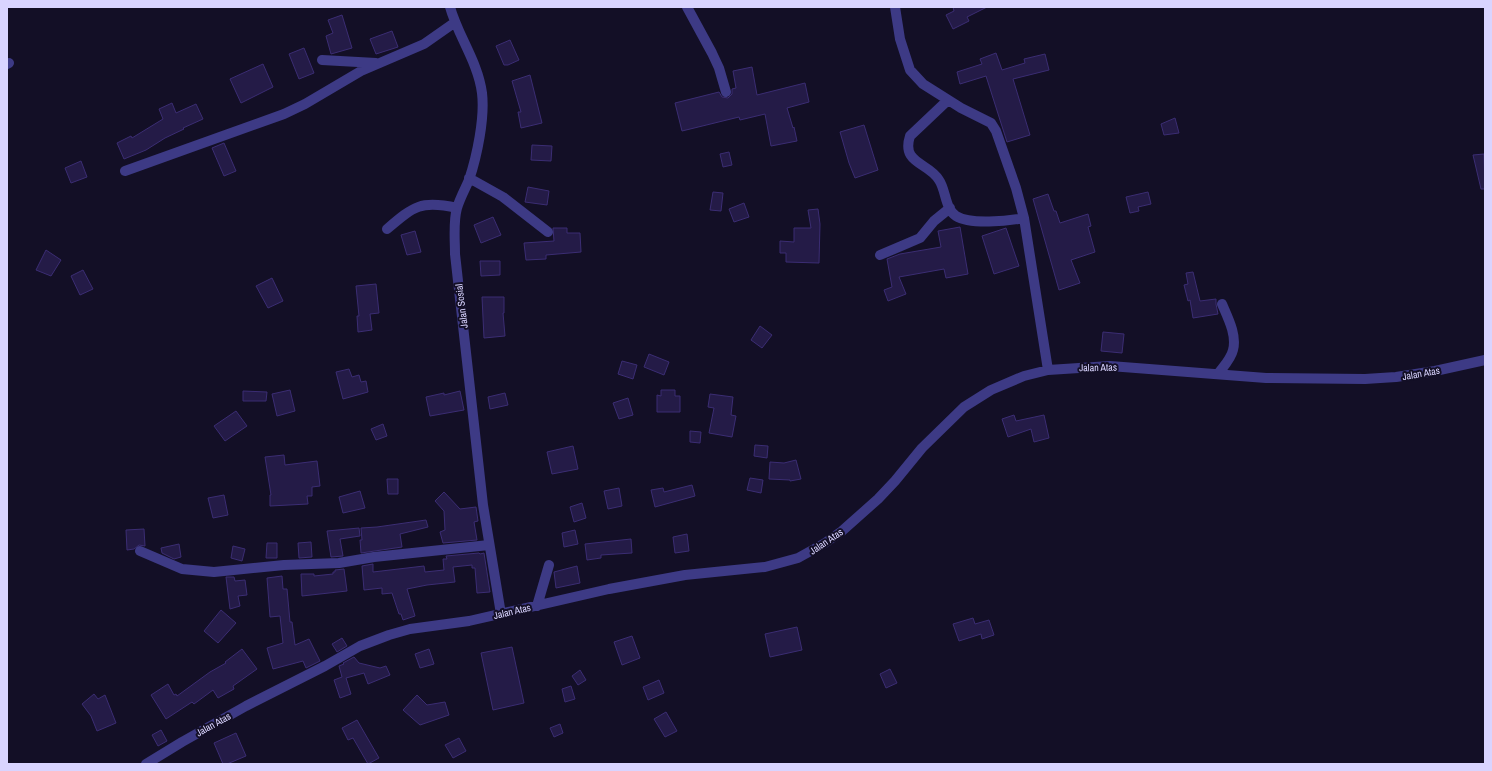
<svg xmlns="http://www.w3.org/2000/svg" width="1492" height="771" viewBox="0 0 1492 771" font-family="'Archivo Narrow',sans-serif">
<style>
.building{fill:#241b47;stroke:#3b2d73}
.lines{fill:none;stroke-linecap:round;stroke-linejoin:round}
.minor{stroke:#3d3a85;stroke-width:10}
.labels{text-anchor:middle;stroke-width:4;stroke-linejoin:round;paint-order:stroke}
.street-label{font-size:10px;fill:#d9d4ff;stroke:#130f26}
</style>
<rect width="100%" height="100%" fill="#130f26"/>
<!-- building -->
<path class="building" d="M953 7H987L967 17 969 21 953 29 946 15 954 11Z
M342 15 352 48 331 54 326 36 333 33 328 20Z
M392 31 398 47 376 54 370 39Z
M510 40 519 60 508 65H504L496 46Z
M304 48 314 73 299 79 289 54Z
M996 53 1002 70 1025 63 1024 59 1045 54 1049 70 1013 79 1030 135 1007 142 986 76 960 84 957 72 982 64 980 59Z
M263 64 273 87 241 103 230 79Z
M752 67 757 95 805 83 809 102 787 108 793 128 794 127 797 141 771 146 765 114 740 120 739 117 682 131 675 103 719 92 722 97 728 98 732 94V89L736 88 733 71Z
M530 75 542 123 521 128 518 112H521L512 81Z
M172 103 176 113 196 104 203 119 183 128 184 129 165 138 146 150 124 159 117 143 131 136 132 138 163 119 159 109Z
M1175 118 1179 133 1164 135 1161 124Z
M864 125 878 170 855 178 849 163 840 132Z
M224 143 236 171 224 176 212 148Z
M532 145 552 146 551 161 531 160Z
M729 152 732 165 723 167 720 154Z
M1484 154 1485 189H1481L1473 155Z
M81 161 87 177 71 183 65 168Z
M528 187 549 191 547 205 525 202Z
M713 192 723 193 721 211 710 210Z
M1148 192 1151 204 1138 207 1139 211 1130 213 1126 197Z
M1048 194 1054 211H1056L1060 223 1088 214 1091 226 1088 227 1095 252 1071 260 1080 283 1059 290 1033 199Z
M744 203 749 217 734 222 729 209Z
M818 209 820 224 819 263 786 262V253H780V241L794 242V228H811L808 210Z
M493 217 501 235 481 243 474 225Z
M960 227 968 274 946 278 944 269 899 277 906 294 888 301 884 290 892 287 887 259 900 254 941 247 938 231Z
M553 228H567V233H580L581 252 546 255V259L526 260 524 243 554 241Z
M1006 228 1019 266 994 274 982 236Z
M415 231 421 252 407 255 401 235Z
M46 250 61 260 51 276 36 270Z
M480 261H500V275L481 276Z
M83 270 93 289 80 295 71 276Z
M1193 272 1200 301 1216 299V304L1218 314 1193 318 1190 300 1188 301 1184 285 1188 284 1186 273Z
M272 278 283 301 268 308 256 286Z
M376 284 379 313 370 314 372 330 358 332 357 316H359L356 286Z
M482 297H504V313H503L505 336 484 338Z
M760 326 772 335 762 348 751 340Z
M1103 332 1124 334 1122 353 1101 351Z
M649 354 669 362 664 375 644 367Z
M622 361 637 365 633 379 618 374Z
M349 369 352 377 359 375 361 382 366 381 368 392 343 399 336 372Z
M290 390 295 411 277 416 272 394Z
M661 390H675V396H680V412H657V395L661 396Z
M243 391 267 392 266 401H243Z
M460 391 464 410 430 416 426 397 444 393V395Z
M505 393 508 405 490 409 488 397Z
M710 394 733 397 731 415 736 416 732 437 709 433 714 408 708 407Z
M628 398 633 415 619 419 613 403Z
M236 411 247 426 225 441 214 426Z
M1014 415 1016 421 1044 415 1049 438 1034 442 1031 429 1008 437 1002 419Z
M383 424 387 436 376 440 371 429Z
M690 431 701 432 700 443 690 442Z
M755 445 768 446 767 458 754 456Z
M573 446 578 469 552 474 547 452Z
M284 455 285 465 317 461 320 486 312 487V496H307L308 504 270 506V495H271L265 457Z
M796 460 801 479 790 481V480L769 479 770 462 784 463Z
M750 478 763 480 761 493 747 490Z
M387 479H398V494H388Z
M692 485 695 496 655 507 651 490 663 488 664 492Z
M619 488 622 506 608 509 604 491Z
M360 491 365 508 343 513 339 497Z
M444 492 460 509 476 507 478 521 474 522 477 540 443 543 440 532 445 530 444 511 435 501Z
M224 495 228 515 213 518 208 498Z
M582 503 586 518 574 522 570 507Z
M426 520 428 527 400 534 402 547 361 553 360 540H362L361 528 377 527Z
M359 528 360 536 340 539 343 556 331 557 327 531Z
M144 529 145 546 139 545 134 549 127 550 126 530Z
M575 530 578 544 564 547 562 533Z
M687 534 689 551 675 553 673 537Z
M631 539 632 553 601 555V558L587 560 585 544Z
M311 542 312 557 299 558 298 543Z
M267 543H277V558H266Z
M179 544 181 557 174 559 162 553 161 548Z
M233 546 245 549 242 561 231 558Z
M479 553 480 554 484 553 490 592 477 593 475 568H472V565L453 567 455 582 427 585 407 589 415 616 403 620 401 614H399L392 593 382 594V588L364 590 362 566 373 564V572L424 566 425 572 444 570 443 559H447L446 556Z
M577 566 580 583 556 588 554 572Z
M344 569 347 591 302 596 301 574H314V576L333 574V572H335V570Z
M282 576 283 589H287L290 622H292L295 645 309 639 320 661 306 668 303 661 273 669 267 648 283 643 280 616 270 617 267 578Z
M226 577H234L235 581 245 580 247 595 238 596 240 606 230 609Z
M221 610 236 623 218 643 204 631Z
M973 618 975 624 989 620 994 635 982 639 981 634 959 641 953 624Z
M797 627 802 650 770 657 765 634Z
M632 636 640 658 622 665 614 642Z
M342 638 347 646 337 652 332 644Z
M512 647 524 703 493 710 481 653Z
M242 649 257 669 233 686 234 689 218 698 213 690 194 704 192 702 166 719 151 695 168 684 174 695 176 694 177 696 210 672 226 663 225 662Z
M429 649 434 664 420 668 415 654Z
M354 657 359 663 380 668 386 666 390 675 368 684 364 673 346 678 351 694 340 698 334 680 342 677 339 666 344 664 343 663Z
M890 669 897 683 886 688 880 674Z
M580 670 586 680 578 685 572 676Z
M659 680 664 693 648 700 643 687Z
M571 686 575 699 565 702 562 689Z
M94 694 98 699 105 695 116 723 97 731 91 716 82 704Z
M417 695 427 705 445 702 449 715 420 725 403 710Z
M666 712 677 731 665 737 654 719Z
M357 720 379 758 368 764 353 738 348 740 342 728Z
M560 724 563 733 554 737 550 728Z
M161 730 167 741 158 746 152 735Z
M236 733 246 756 227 764H223L214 743Z
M459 738 466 751 453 758 445 745Z"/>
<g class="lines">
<!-- minor -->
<path class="minor" d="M450 7C458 36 478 62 482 93 485 118 477 156 469 180 465 189 460 198 457 208 453 222 455 239 455 254L483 505 501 614
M687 7 712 53 719 68 726 92
M895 7 900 39 910 70 923 84 961 108 991 123 996 131 1016 188 1024 218 1048 370
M322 60 376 63
M7 64 9 63
M948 100 910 136C901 164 928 162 939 180 946 190 945 209 956 216 970 225 1008 221 1024 218
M125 171 284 114 305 104 361 71 424 44 454 23
M469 178 503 197 548 232
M387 229C414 206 421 200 457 208
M880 255 920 238 934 221 950 208
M1218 374C1223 367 1231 359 1233 350 1237 335 1228 318 1222 304
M140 551 182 569 214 572 284 565 339 563 374 557 489 545
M537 606 549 565
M146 764 182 742 246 706 325 666 360 646 389 635 410 629 469 621 609 589 685 575 765 567 798 558 825 543 842 531 878 499 895 481 922 448 964 407 991 390 1024 376 1048 370 1110 366 1266 378 1365 379 1396 377 1435 371 1485 360"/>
</g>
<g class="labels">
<!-- street labels -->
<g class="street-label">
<text transform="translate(461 306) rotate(-97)" y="4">Jalan Sosial</text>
<text transform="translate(1098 367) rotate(-1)" y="4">Jalan Atas</text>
<text transform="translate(1421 373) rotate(-10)" y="4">Jalan Atas</text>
<text transform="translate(826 541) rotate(-34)" y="4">Jalan Atas</text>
<text transform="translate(512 611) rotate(-13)" y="4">Jalan Atas</text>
<text transform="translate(213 724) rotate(-29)" y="4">Jalan Atas</text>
</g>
</g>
<!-- border -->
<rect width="1492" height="771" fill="none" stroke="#d9d4ff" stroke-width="16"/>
</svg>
